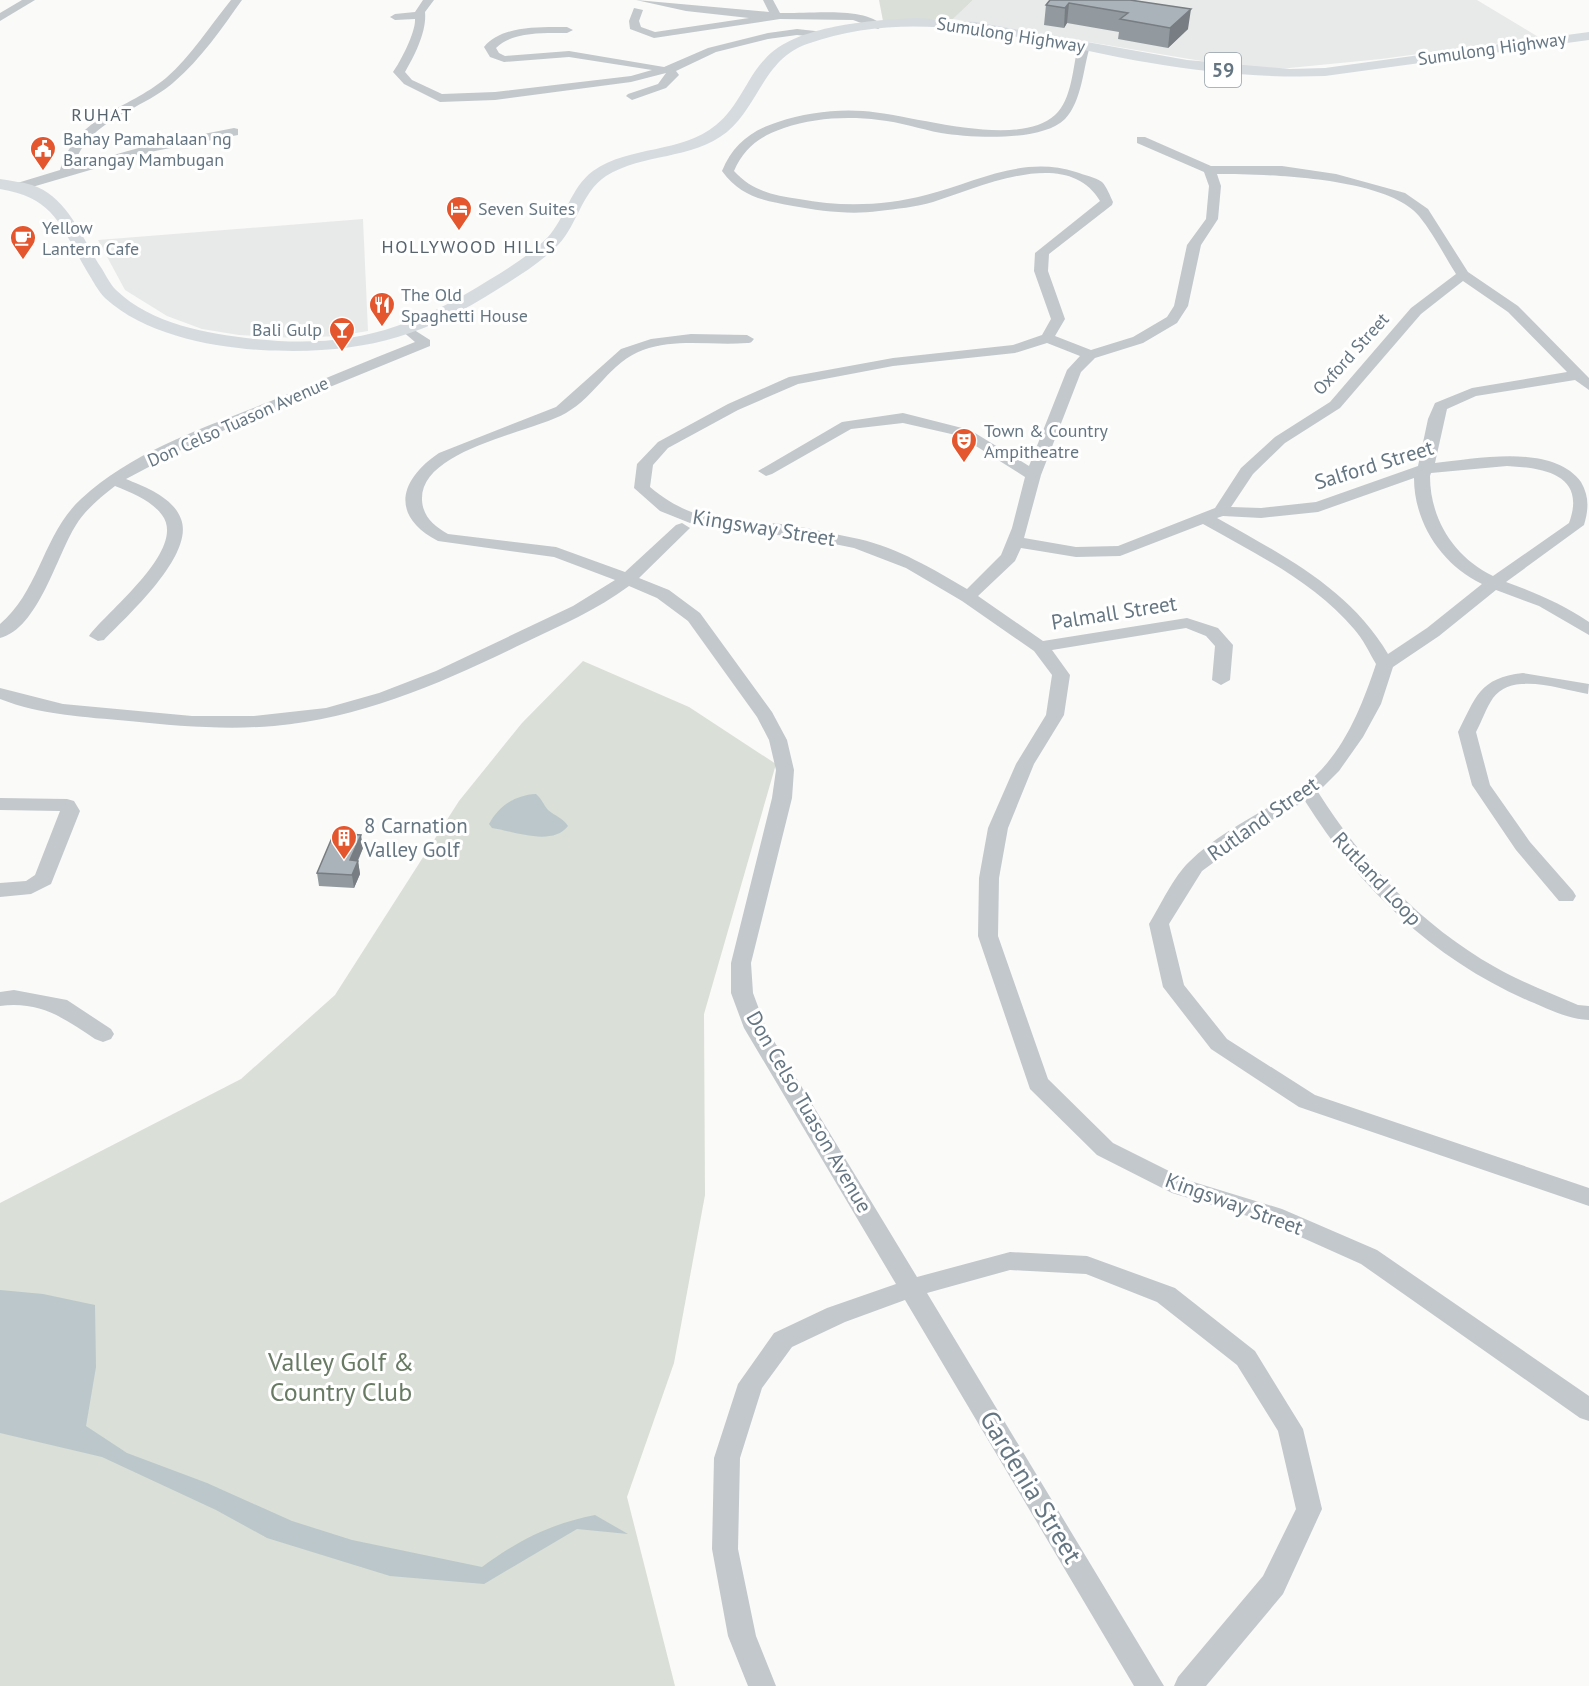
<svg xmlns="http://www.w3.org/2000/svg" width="1589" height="1686" viewBox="0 0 1589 1686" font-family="'PT Sans',sans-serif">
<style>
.built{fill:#e8e9e9}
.green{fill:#dadfd7}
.water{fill:#bbc7cb}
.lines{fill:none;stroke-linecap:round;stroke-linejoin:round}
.minor{fill:#c3c8cc;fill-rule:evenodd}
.major{fill:#d6dbdf;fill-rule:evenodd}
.wall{fill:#929a9f}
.shaded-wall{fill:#777d82}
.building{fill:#aab3b9;stroke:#777d82;stroke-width:1.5}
.labels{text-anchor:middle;stroke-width:6;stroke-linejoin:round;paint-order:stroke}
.far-street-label{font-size:18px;fill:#657683;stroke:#fff}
.far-neighbourhood-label{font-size:18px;letter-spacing:1.5px;fill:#57646e;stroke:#fff}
.far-poi-label{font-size:18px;fill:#657683;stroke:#fff;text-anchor:start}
.shield{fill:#fff;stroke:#939fa8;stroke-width:1.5}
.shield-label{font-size:20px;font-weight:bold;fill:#657683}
.street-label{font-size:21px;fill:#657683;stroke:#fff}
.poi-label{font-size:21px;fill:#657683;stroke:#fff;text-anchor:start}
.near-park-label{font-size:26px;fill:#687a64;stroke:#fff}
.near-street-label{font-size:26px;fill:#657683;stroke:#fff}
</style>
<rect width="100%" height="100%" fill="#fafaf8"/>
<!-- built -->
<path class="built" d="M973 0H1477L1540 38 1381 59 1279 69 1231 66 953 19Z
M363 219 368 331 338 336 295 338 239 335 202 329 167 316 125 290 98 240Z"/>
<!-- green -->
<path class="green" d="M879 0H973L953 19 883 21Z
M583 661 689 707 776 764 704 1014 705 1195 674 1363 627 1497 675 1686H0V1203L241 1079 335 995 459 801 522 723Z"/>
<!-- water -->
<path class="water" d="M536 794C542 799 543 804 548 810 555 816 563 818 568 826 552 847 513 831 492 828L489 824C499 806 515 795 536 794Z
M0 1290 43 1294 95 1305 96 1367 86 1426 127 1453 207 1483 292 1521 352 1540 482 1567C519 1540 550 1524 595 1515L628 1534 577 1529 484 1584 390 1576 267 1538 216 1510 102 1457 0 1433Z"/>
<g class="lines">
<!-- minor -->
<path class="minor" d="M22 0H35L0 21V13Z
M231 0H242C222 28 201 59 174 82 141 111 88 119 74 166L153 144 234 128 238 129V135L155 151 22 190H14V184L60 170C78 114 126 111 166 78 191 56 210 26 231 0Z
M423 0H434L425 12C427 31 415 55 405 72L412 80 442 94 495 92 631 76 652 70 569 57 504 62 490 57 484 47C502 25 541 27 567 27L573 30 567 33C545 33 513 31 496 48L499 53 505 56 569 51 664 67 708 48 768 33 797 29 824 32 830 35 824 38 797 35 768 39 716 52 676 71 679 75 666 88 632 100 626 96 628 94 658 84 666 73 631 82 495 100 440 102 404 84 393 72C401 61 416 31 415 19L395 20 390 17 395 14 415 12Z
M636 0 769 12 763 0H773L780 13C806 14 866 6 883 26L878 29 853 20 780 19 654 38 630 29 629 21 634 8 643 10 639 21 641 27 655 32 749 18 686 11Z
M1084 43 1090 46C1083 69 1082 101 1065 119 1042 142 972 138 941 133 920 129 900 122 879 120 847 116 814 118 784 128 760 136 744 148 734 171 752 191 773 195 799 199 841 207 884 206 926 195 977 182 1023 155 1076 172 1084 175 1095 177 1102 182 1107 187 1110 196 1113 202L1112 205 1049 254 1048 271 1065 319 1055 336 1091 350 1133 337 1167 317 1174 306 1187 245 1206 219 1209 186 1204 172 1137 143V137H1145L1211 166H1282L1336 174 1405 193 1428 209 1468 272 1518 306 1589 378V390L1575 380 1476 396 1447 409 1435 463C1477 459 1552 443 1581 482 1589 496 1589 508 1584 525L1506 582C1536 593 1562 604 1589 622V635L1539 606 1496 590 1439 636 1393 667 1381 704 1363 737 1339 771 1318 792C1363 863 1421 925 1495 967 1521 982 1550 993 1578 1005L1589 1006V1020C1567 1019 1549 1009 1529 1001 1433 959 1360 889 1305 801L1270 821 1202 871 1169 924 1184 985 1227 1039 1315 1095 1589 1188V1206L1299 1107 1211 1049 1163 987 1149 924C1160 906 1174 876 1189 862 1220 831 1264 812 1300 788 1341 760 1361 709 1376 664 1369 652 1363 639 1354 629 1314 582 1256 554 1203 524L1120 556 1076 557 1021 548 1015 561 978 596 1043 641 1187 618 1218 628 1233 645 1230 680 1221 685 1212 680 1215 646 1206 636 1186 628 1052 650 1070 675 1064 715 1034 764 1008 828 999 878 998 936 1048 1079 1113 1143 1187 1180 1282 1209 1377 1250 1589 1396V1421L1580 1418 1361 1264 1267 1222 1172 1193 1097 1155 1030 1089 978 936 979 878 988 828 1016 764 1046 715 1052 675 1034 651 962 601 906 568 854 548 795 536 741 533 690 523 660 511 634 488 637 464 658 442 728 404 789 377 893 358 1013 345 1042 335 1051 319 1034 271 1035 253 1100 201C1067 145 979 188 933 202 916 207 896 209 879 211 850 215 821 211 793 206 762 200 741 197 722 171 733 145 750 131 778 122 805 113 835 109 863 111 911 114 1016 150 1055 115 1072 100 1073 66 1078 46ZM1217 174C1265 174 1387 177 1419 216 1433 233 1444 255 1456 274L1411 308 1330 402 1275 437 1241 468 1215 508 1118 546 1076 547 1024 538 1041 475 1081 372 1095 358 1143 343 1177 323 1188 306 1201 245 1218 219 1221 186ZM1463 281 1508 312 1567 372 1472 388 1435 403 1428 419 1418 466 1316 502 1261 508 1231 507 1253 474 1285 443 1340 408 1421 314ZM1047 343 1080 356 1067 370 1029 466 970 430 903 413 842 422 758 471 766 476 772 474 851 429 903 423 960 436 1025 477 1012 528 1001 555 967 589C933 569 898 548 859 539 838 535 817 530 796 526 736 517 702 530 650 487L653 465 668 448 738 410 798 384 893 366 1015 353ZM1507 466C1543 468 1587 474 1569 523L1493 576C1454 557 1430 519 1430 476L1431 473ZM1414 478C1414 523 1442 565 1482 584L1427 628 1388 654C1349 588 1282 555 1217 518L1223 516 1261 518 1318 512Z
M408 326 430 340V346L198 441 126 479C145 487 173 497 181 519 195 555 127 616 104 640L98 641 89 636C106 612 188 549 162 515 151 500 132 493 115 486 101 497 85 510 76 525 57 555 38 629 0 638V624C40 590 43 534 81 499 134 450 206 427 271 401 319 381 366 361 415 342L401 330Z
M691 334 747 335 754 339C751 342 752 343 747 343 712 346 677 338 643 350 610 362 596 396 566 413 531 433 420 449 422 500 423 517 434 526 448 534L556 547 625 572 676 525 682 523 690 528 639 578 669 590 700 613 772 712 787 740 794 770 792 798 751 963 753 993 766 1028 917 1277 1010 1252 1087 1256 1175 1288 1255 1351 1303 1429 1322 1509 1283 1594 1206 1686H1174L1178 1677 1263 1576 1296 1509 1278 1431 1237 1365 1157 1302 1086 1274 1010 1270 927 1293 1164 1686H1134L905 1300 845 1322 792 1347 762 1388 740 1458 738 1549 756 1636 776 1686H748L728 1636 712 1549 714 1458 738 1384 774 1333 827 1308 896 1284 744 1028 731 993V963L772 798 776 770 769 740 757 717 688 621 657 598 629 586C597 610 561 625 526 642 446 681 364 718 274 726 225 730 177 726 129 721 85 717 41 715 0 699V688L63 704 192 716H254L326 708 379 693 436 671 573 606 615 580 554 557 438 541C390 516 399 480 439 453L556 407 621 349 651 339Z
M1523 673 1589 684 1588 694C1562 690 1513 671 1493 698 1486 708 1482 721 1476 732L1490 785 1530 842 1573 891 1576 896 1573 901H1559L1516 850 1472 785 1458 732C1476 697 1479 678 1523 673Z
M0 798 67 799 74 801 80 811 51 884 31 894 0 897V883L26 881 35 875 60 811 0 810Z
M14 990 67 1000 111 1029 114 1034 111 1039 103 1042 95 1039C64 1018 40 1001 0 1006V992Z"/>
<!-- major -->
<path class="major" d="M916 18 975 22 1187 60 1290 69 1325 68 1589 32V40L1325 76C1266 78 1209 73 1151 63 1039 44 920 3 807 44 764 59 759 105 727 132 692 160 643 153 606 176 580 193 577 229 554 249 537 265 517 277 498 289 419 340 355 355 261 350 210 347 144 334 105 298 98 291 93 281 88 273 61 228 56 198 0 189V179C11 181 22 182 32 185 66 196 81 235 98 263 104 271 109 283 116 290 151 324 208 334 255 339 348 349 410 330 489 280 509 268 530 255 547 238 566 218 570 188 593 171 630 145 681 154 716 125 739 107 746 79 765 59 795 25 873 20 916 18Z"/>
</g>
<!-- wall -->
<path class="wall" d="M1050 0H1130L1188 29 1168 48 1118 39 1119 32 1067 23 1064 28 1044 25 1046 5Z
M363 848 358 861 360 874 354 888 319 886 317 873Z"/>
<!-- shaded-wall -->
<path class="shaded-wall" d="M1069 3 1067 23 1064 28 1065 8Z
M1191 9 1188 29 1168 48 1170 28Z
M361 835 363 848 352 873 350 860Z
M358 861 360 874 354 888 352 875Z"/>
<!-- building -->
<path class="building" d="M1050 0H1130L1191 9 1170 28 1120 19 1128 13 1069 3 1065 8 1046 5Z
M334 833 361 835 350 860 358 861 352 875 317 873Z"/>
<!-- icons -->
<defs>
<symbol id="civic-pin" viewBox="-11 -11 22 30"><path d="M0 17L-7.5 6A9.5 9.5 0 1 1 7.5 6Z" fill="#e4572e" stroke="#fff"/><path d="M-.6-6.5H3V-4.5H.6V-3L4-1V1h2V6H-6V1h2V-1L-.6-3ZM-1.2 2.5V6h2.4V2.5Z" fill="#fff"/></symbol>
<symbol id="hotel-pin" viewBox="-11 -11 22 30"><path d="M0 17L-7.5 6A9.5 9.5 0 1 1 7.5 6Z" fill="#e4572e" stroke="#fff"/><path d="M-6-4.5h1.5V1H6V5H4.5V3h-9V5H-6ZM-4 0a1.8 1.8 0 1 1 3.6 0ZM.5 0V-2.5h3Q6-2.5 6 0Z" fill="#fff"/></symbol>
<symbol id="cafe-pin" viewBox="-11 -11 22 30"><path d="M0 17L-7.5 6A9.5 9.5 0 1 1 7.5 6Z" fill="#e4572e" stroke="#fff"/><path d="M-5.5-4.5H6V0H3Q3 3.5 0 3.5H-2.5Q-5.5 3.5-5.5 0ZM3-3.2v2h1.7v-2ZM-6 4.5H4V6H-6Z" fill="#fff"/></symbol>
<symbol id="restaurant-pin" viewBox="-11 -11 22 30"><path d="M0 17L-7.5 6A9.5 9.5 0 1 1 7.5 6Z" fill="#e4572e" stroke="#fff"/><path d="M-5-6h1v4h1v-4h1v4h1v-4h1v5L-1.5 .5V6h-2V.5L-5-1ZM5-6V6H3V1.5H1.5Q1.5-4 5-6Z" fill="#fff"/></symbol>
<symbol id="bar-pin" viewBox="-11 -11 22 30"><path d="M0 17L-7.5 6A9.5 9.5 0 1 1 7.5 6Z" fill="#e4572e" stroke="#fff"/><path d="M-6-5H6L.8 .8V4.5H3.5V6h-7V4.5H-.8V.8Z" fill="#fff"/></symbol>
<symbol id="theatre-pin" viewBox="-11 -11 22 30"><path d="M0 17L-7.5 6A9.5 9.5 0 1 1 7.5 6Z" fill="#e4572e" stroke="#fff"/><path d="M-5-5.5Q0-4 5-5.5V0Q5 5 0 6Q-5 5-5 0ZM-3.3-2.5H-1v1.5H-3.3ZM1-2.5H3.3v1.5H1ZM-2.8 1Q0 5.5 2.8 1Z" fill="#fff"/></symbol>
<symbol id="building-pin" viewBox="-11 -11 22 30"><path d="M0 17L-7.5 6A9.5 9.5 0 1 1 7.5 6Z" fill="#e4572e" stroke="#fff"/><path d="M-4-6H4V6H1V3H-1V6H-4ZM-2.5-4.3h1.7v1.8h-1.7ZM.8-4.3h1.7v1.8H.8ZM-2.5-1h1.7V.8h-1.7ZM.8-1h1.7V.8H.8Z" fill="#fff"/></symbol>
</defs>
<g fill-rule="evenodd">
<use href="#civic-pin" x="28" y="134" width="30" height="40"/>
<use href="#hotel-pin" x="444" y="194" width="30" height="40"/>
<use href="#cafe-pin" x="8" y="223" width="30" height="40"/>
<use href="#restaurant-pin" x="367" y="290" width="30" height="40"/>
<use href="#bar-pin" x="327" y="315" width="30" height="40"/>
<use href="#theatre-pin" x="949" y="426" width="30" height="40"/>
<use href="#building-pin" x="329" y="823" width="30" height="40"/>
</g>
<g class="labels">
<!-- far-street labels -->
<g class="far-street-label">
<text transform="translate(1011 35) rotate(9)" y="6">Sumulong Highway</text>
<text transform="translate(1492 49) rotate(-8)" y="6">Sumulong Highway</text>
<text transform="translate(1351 354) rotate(-48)" y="6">Oxford Street</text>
<text transform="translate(238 422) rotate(-24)" y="6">Don Celso Tuason Avenue</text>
</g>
<!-- far-neighbourhood labels -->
<g class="far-neighbourhood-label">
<text x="102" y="121">RUHAT</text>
<text x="469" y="253">HOLLYWOOD HILLS</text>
</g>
<!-- far-poi labels -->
<g class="far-poi-label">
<text x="63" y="145">Bahay Pamahalaan ng<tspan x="63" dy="21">Barangay Mambugan</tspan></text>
<text x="478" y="215">Seven Suites</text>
<text x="42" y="234">Yellow<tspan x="42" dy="21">Lantern Cafe</tspan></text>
<text x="401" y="301">The Old<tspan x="401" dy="21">Spaghetti House</tspan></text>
<text x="322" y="336" text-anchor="end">Bali Gulp</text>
<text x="984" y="437">Town &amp; Country<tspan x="984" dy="21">Ampitheatre</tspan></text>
</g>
<!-- shield labels -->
<rect class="shield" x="1205" y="53" width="36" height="34" rx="4.5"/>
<g class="shield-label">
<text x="1223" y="77">59</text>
</g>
<!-- street labels -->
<g class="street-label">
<text transform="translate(1374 465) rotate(-17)" y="7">Salford Street</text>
<text transform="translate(764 528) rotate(9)" y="7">Kingsway Street</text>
<text transform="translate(1114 613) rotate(-9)" y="7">Palmall Street</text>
<text transform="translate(1263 819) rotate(-35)" y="7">Rutland Street</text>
<text transform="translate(1377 879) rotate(47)" y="7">Rutland Loop</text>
<text transform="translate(809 1112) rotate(60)" y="7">Don Celso Tuason Avenue</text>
<text transform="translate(1234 1204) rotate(20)" y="7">Kingsway Street</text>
</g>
<!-- poi labels -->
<g class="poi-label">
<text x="364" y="833">8 Carnation<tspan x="364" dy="24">Valley Golf</tspan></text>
</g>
<!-- near-park labels -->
<g class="near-park-label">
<text x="341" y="1371">Valley Golf &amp;<tspan x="341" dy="30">Country Club</tspan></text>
</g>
<!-- near-street labels -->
<g class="near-street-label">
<text transform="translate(1031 1487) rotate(59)" y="9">Gardenia Street</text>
</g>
</g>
</svg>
